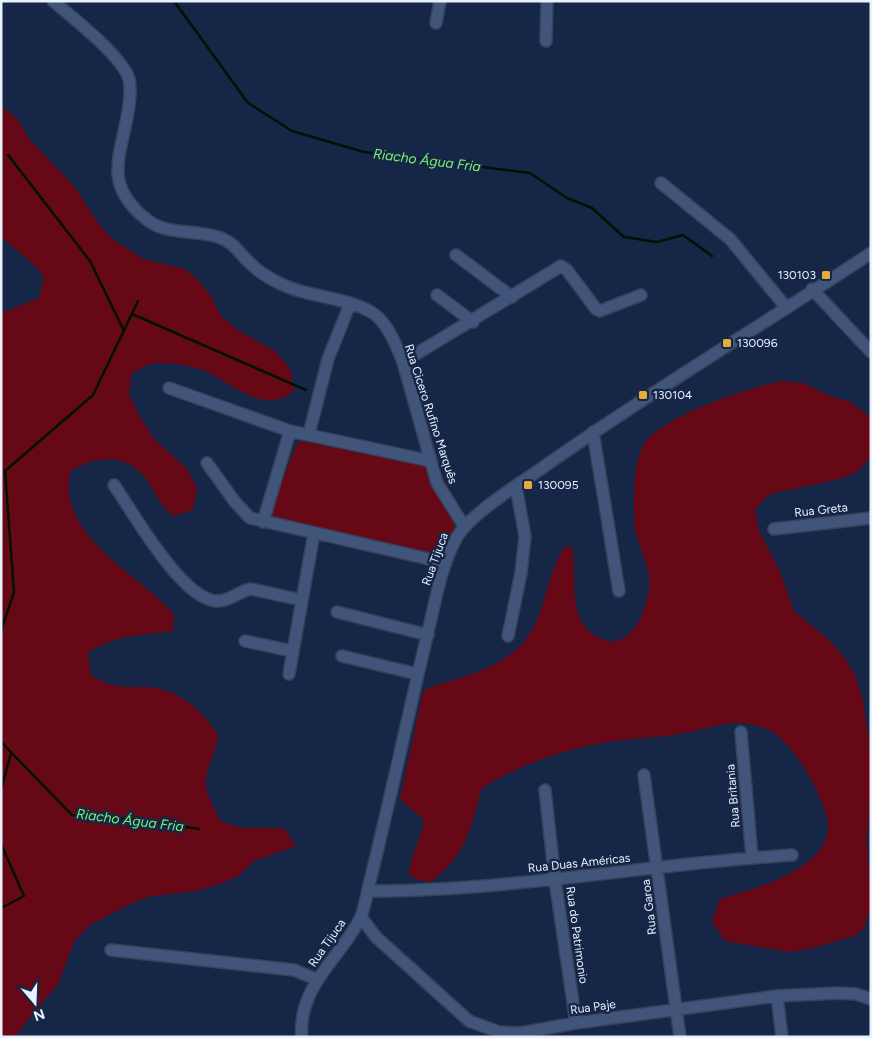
<svg xmlns="http://www.w3.org/2000/svg" width="872" height="1038" viewBox="0 0 872 1038" font-family="Figtree,sans-serif">
<style>
.green{fill:#660815}
.lines{fill:none;stroke-linecap:round;stroke-linejoin:round}
.stream{stroke:#001300;stroke-width:2.5}
.minor-casing{stroke:#35405a;stroke-width:14}
.minor{stroke:#415479;stroke-width:11}
.poi-dot{fill:#e5ad35;stroke:#152647;stroke-width:2}
.labels{text-anchor:middle;stroke-width:5;stroke-linejoin:round;paint-order:stroke}
.poi-label{font-size:12px;fill:#e9f0fe;stroke:#152647;text-anchor:start}
.street-label{font-size:12px;fill:#e9f0fe;stroke:#152647}
.water-label{font-size:14px;font-style:italic;fill:#7bf170;stroke:#152647}
</style>
<rect width="100%" height="100%" fill="#152647"/>
<!-- green -->
<path class="green" d="M1 105 18 120 29 139 74 186 98 223 112 239 143 259 185 269 197 279 211 296 220 315 236 329 275 351 290 369 295 390C264 417 232 383 205 371 194 366 164 361 152 364 145 365 137 371 131 374L129 395 139 415 154 439 187 469 197 488 193 510 172 516C167 510 161 504 157 497 153 492 151 485 147 480 126 452 97 456 70 471 69 478 68 487 69 494 78 548 141 577 174 614L173 631C138 636 120 634 88 652L90 674C109 688 121 687 144 687 177 688 202 709 218 735 217 750 209 762 206 776 203 790 215 809 220 821L240 828H284L296 846 254 861 238 876 217 885 196 891 152 896 130 904 90 925 74 942 58 984 14 1037H1V313L39 298 44 277C32 260 16 251 1 236Z
M782 381 803 383 830 396 850 402 868 415 871 421V457L856 473 835 480 770 494 755 509 759 531 779 569 794 611 828 639 844 657 855 675 862 696 871 752V797L867 838 871 908 864 928 855 936 812 948 790 952 725 941 712 922 720 899C752 890 830 869 828 825 828 814 815 786 809 776 801 761 783 735 767 729 734 715 711 729 679 734 655 738 631 738 607 742 567 749 514 766 481 789 472 829 463 859 429 883L409 876C410 856 421 840 424 820L400 799 423 692 428 688C477 672 523 665 541 610 548 587 552 567 565 546L572 547C577 572 568 612 589 631 594 636 603 639 610 642 614 641 621 640 624 638 642 626 651 596 649 576 647 560 637 545 635 528 633 508 633 464 643 446 658 417 750 387 782 381Z
M302 441 426 466 454 521V528L443 550 431 555 274 520 271 508 297 444Z"/>
<g class="lines">
<!-- stream -->
<path class="stream" d="M174 1 248 103 292 131 364 152 530 173 567 198 592 208 624 237 657 242 683 235 712 256
M8 155 90 261 124 331
M132 314 306 390
M1 631 14 592 5 471 93 395 138 301
M1 742 72 815 139 820 199 829
M1 790 11 753
M1 844 24 896 1 908"/>
<defs>
<path id="minor" d="M53 1C73 18 122 56 129 79 131 88 130 97 129 105 123 153 100 182 146 219 166 236 195 229 218 237 235 242 240 255 252 265 259 272 269 278 277 282 307 298 344 296 371 312 387 321 396 345 403 362L437 483 464 526
M436 23 440 1
M546 41 547 1
M661 183 730 239 785 306
M456 255 512 297
M812 289 871 352
M437 295 473 322
M403 362 561 266 567 270 596 309 600 311 641 295
M169 388 290 431 431 461
M593 432 619 591
M309 434 328 359 350 304
M207 463 235 502 250 518 446 563
M114 485C134 514 181 598 216 601 230 602 238 591 251 589L301 600
M263 522 290 431
M774 529 871 518
M337 612 428 635
M508 636 521 573 525 536 516 487
M245 641 292 651
M342 656 417 674
M289 674 314 533
M741 732 752 857
M644 775 680 1037
M545 790 555 880 576 1023
M368 891C510 891 650 864 792 855
M361 917 376 937 469 1021 499 1032 521 1033 576 1023 777 996 838 993 856 994 871 999
M111 950 294 970 318 980
M777 996 782 1037
M302 1037C297 988 339 959 360 919 364 910 366 899 368 889 389 805 407 720 427 636 435 604 440 567 457 537 471 513 521 483 545 466 651 391 763 325 871 253"/>
</defs>
<!-- minor casing -->
<use href="#minor" class="minor-casing"/>
<!-- minor -->
<use href="#minor" class="minor"/>
</g>
<!-- markers -->
<g class="poi-dot">
<rect x="821" y="270" width="10" height="10" rx="2.5"/>
<rect x="722" y="338" width="10" height="10" rx="2.5"/>
<rect x="638" y="390" width="10" height="10" rx="2.5"/>
<rect x="523" y="480" width="10" height="10" rx="2.5"/>
</g>
<g class="labels">
<!-- poi labels -->
<g class="poi-label">
<text x="816" y="279" text-anchor="end">130103</text>
<text x="737" y="347">130096</text>
<text x="653" y="399">130104</text>
<text x="538" y="489">130095</text>
</g>
<!-- street labels -->
<g class="street-label">
<text transform="translate(431 414) rotate(72)" y="4">Rua Cicero Rufino Marquês</text>
<text transform="translate(821 510) rotate(-6)" y="4">Rua Greta</text>
<text transform="translate(435 559) rotate(-70)" y="4">Rua Tijuca</text>
<text transform="translate(733 796) rotate(-95)" y="4">Rua Britania</text>
<text transform="translate(579 863) rotate(-6)" y="4">Rua Duas Américas</text>
<text transform="translate(649 907) rotate(-97)" y="4">Rua Garoa</text>
<text transform="translate(577 935) rotate(82)" y="4">Rua do Patrimonio</text>
<text transform="translate(327 943) rotate(-55)" y="4">Rua Tijuca</text>
<text transform="translate(593 1007) rotate(-8)" y="4">Rua Paje</text>
</g>
<!-- water labels -->
<g class="water-label">
<text transform="translate(427 160) rotate(7)" y="5">Riacho Água Fria</text>
<text transform="translate(130 820) rotate(7)" y="5">Riacho Água Fria</text>
</g>
</g>
<!-- border -->
<rect width="872" height="1038" fill="none" stroke="#e9f0fe" stroke-width="5"/>
<!-- north arrow -->
<g transform="translate(35 1003) rotate(161)" stroke="#152647" stroke-width="4" paint-order="stroke">
<path d="M0-4L9 19L0 12L-9 19Z" fill="#e9f0fe"/>
<text y="-8" font-size="14" font-weight="bold" text-anchor="middle" fill="#e9f0fe">N</text>
</g>
</svg>
